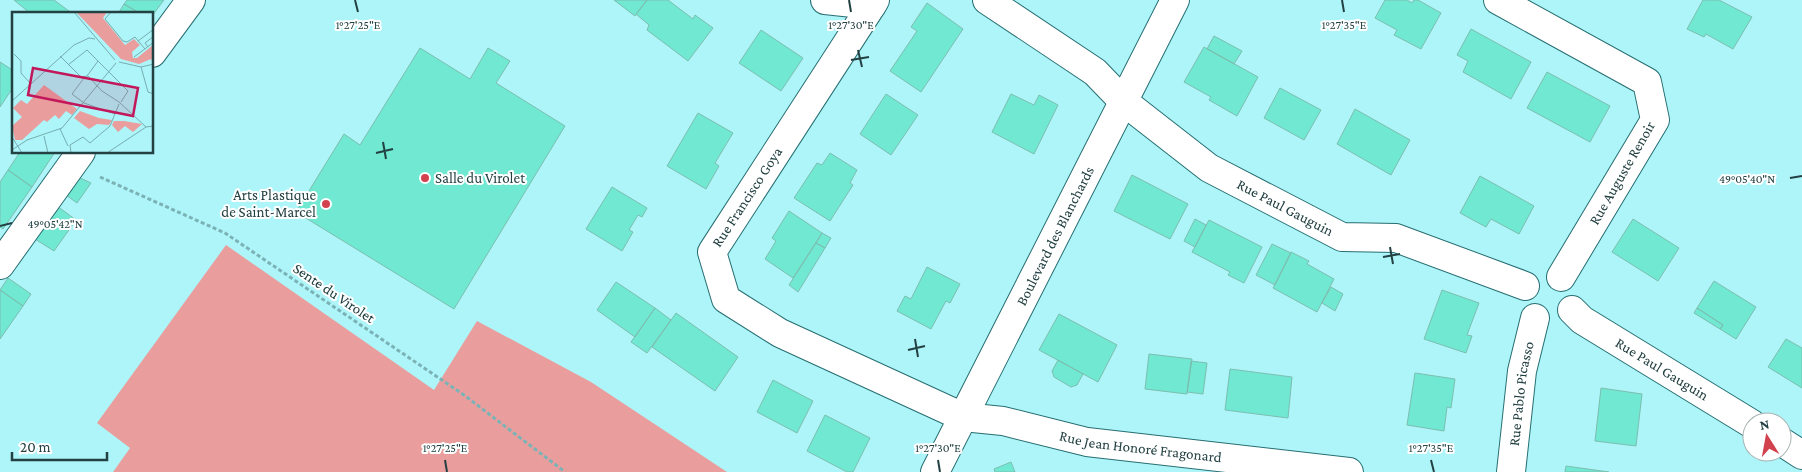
<svg xmlns="http://www.w3.org/2000/svg" width="1802" height="472" viewBox="0 0 1802 472" font-family="'Crimson Pro',serif">
<style>
.green{fill:#e99e9d}
.building{fill:#70e8d2;stroke:#7cbeb0}
.lines{fill:none;stroke-linecap:round;stroke-linejoin:round}
.minor-casing{stroke:#266e71;stroke-width:30}
.path{stroke:#7ab2b5;stroke-width:3;stroke-dasharray:4 2.5;stroke-linecap:butt}
.minor{stroke:#fff;stroke-width:28}
.ticks{fill:none;stroke:#234042;stroke-width:2}
.poi-dot{fill:#d1414e;stroke:#fff;stroke-width:2}
.labels{text-anchor:middle;stroke-width:4;stroke-linejoin:round;paint-order:stroke}
.street-label{font-size:15px;fill:#234042;stroke:#fff}
.poi-label{font-size:15px;fill:#234042;stroke:#fff;text-anchor:start}
.inset-road{fill:none;stroke:#76adb0;stroke-width:1}
.view{fill:#c2185b;fill-opacity:0.15;stroke:#c2185b;stroke-width:2.5}
.inset-edge{fill:none;stroke:#234042;stroke-width:2.5}
.ticks-label{font-size:12px;text-anchor:middle;fill:#234042;stroke:#fff;stroke-width:4;stroke-linejoin:round;paint-order:stroke}
</style>
<rect width="100%" height="100%" fill="#aef5f9"/>
<!-- green -->
<path class="green" d="M226 245 434 390 477 321 591 382 727 472H113L130 448 97 423Z"/>
<!-- building -->
<path class="building" d="M14 0H54L73 14H31Z
M127 0H164L152 16 141 14 124 4Z
M614 0H647L635 16Z
M647 0H668L693 19 695 15 713 28 688 61 647 30 649 25 636 14Z
M1385 0H1407L1412 3 1414 0H1418L1441 13 1421 49 1394 35 1397 30 1375 18Z
M1703 0H1719L1752 17 1733 49 1706 34 1704 37 1687 29Z
M927 3 963 29 921 92 890 71 917 31 911 27Z
M124 4 141 14H118Z
M1471 29 1531 62 1511 99 1463 72 1468 61 1457 55Z
M761 30 803 58 781 91 739 63Z
M1214 36 1242 51 1234 64 1207 49Z
M1204 47 1258 77 1237 116 1209 100 1211 97 1184 82Z
M420 48 470 79 488 48 510 61 496 83 565 126 454 309 296 212 344 134 360 145Z
M0 62 14 71V86L0 107Z
M1547 72 1610 106 1590 142 1527 108Z
M1280 88 1321 110 1304 140 1264 118Z
M886 94 918 115 891 155 860 134Z
M1011 94 1034 105 1039 95 1058 105 1034 154 992 132Z
M1355 109 1410 140 1391 175 1337 144Z
M698 113 733 133 715 163 719 166 706 189 667 166Z
M20 152H55L32 187 8 170Z
M830 153 857 170 850 183 853 185 830 221 794 198 817 163 822 165Z
M8 170 32 187 3 229 0 227V182Z
M1132 175 1188 204 1170 239 1114 211Z
M1480 176 1534 206 1519 234 1491 219 1486 227 1460 213Z
M78 177 91 183 77 203 66 195Z
M612 187 647 208 642 217 638 215 629 230 633 232 622 251 586 229Z
M57 206 76 220 54 251 35 239Z
M789 211 822 233 793 278 765 259 776 241 772 238Z
M1195 219 1206 225 1195 247 1184 241Z
M1633 219 1679 248 1658 281 1612 252Z
M1209 220 1262 247 1244 283 1228 275 1230 272 1192 252Z
M822 233 831 238 825 248 816 243Z
M816 243 825 248 798 292 789 285Z
M1272 244 1291 253 1275 285 1256 275Z
M1291 252 1309 261 1307 264 1334 279 1317 312 1273 288Z
M927 267 960 284 950 303 946 301 931 329 897 311 905 296 911 299Z
M8 278 31 294 23 306 0 290Z
M1714 281 1756 307 1736 339 1720 329 1723 325 1697 308Z
M616 282 655 308 635 337 597 310Z
M1331 287 1343 294 1335 311 1322 303Z
M0 290 23 306 0 339Z
M1442 290 1479 303 1467 335 1472 336 1466 353 1424 339Z
M655 308 671 320 647 353 631 342Z
M1697 308 1723 325 1720 329 1694 313Z
M676 313 738 357 715 391 652 347Z
M1059 314 1117 345 1098 382 1039 350Z
M1786 339 1802 348V388L1768 367Z
M1149 354 1192 359 1187 394 1145 389Z
M1058 360 1083 374 1077 385 1071 387 1054 377 1052 371Z
M1191 361 1207 363 1203 394 1187 392Z
M1230 369 1292 377 1288 418 1225 410Z
M1415 373 1455 379 1451 408 1447 407 1444 431 1407 425Z
M773 380 813 401 797 433 757 412Z
M1601 388 1642 394 1636 446 1595 441Z
M825 415 870 438 853 472H847L807 451Z
M1011 462 1015 472H995L994 469Z
M1566 466 1609 472H1565Z"/>
<g class="lines">
<defs>
<g id="minor">
<path d="M825 0 872 5 875 0"/>
<path id="s1" d="M987 0 1095 72 1123 101 1209 168 1342 237 1396 238 1525 286"/>
<path d="M1498 0 1647 82 1655 120 1561 277"/>
<path id="s2" d="M872 5 712 252 726 299 780 333 963 417 1003 421 1087 442 1349 472"/>
<path d="M152 53 191 0"/>
<path d="M0 265 81 152"/>
<path id="s3" d="M1572 310 1582 320 1752 424"/>
<path d="M1782 442 1802 455"/>
<path id="s4" d="M935 472 1175 0"/>
<path id="s5" d="M1511 472 1522 371 1535 318"/>
</g>
</defs>
<!-- minor casing -->
<use href="#minor" class="minor-casing"/>
<!-- path -->
<path class="path" d="M100 177 225 233 464 395 565 472"/>
<!-- minor -->
<use href="#minor" class="minor"/>
</g>
<!-- ticks -->
<path class="ticks" d="M355 0 358 12M849 0 851 12M1342 0 1344 12M858 50 862 67M851 60 869 57M383 142 386 159M376 153 393 149M1790 178 1802 176M0 226 12 223M1390 247 1393 264M1383 257 1400 254M915 339 918 357M908 350 925 346M445 460 447 472M938 460 940 472M1431 460 1434 472"/>
<!-- markers -->
<g class="poi-dot">
<circle cx="425" cy="178" r="5"/>
<circle cx="326" cy="204" r="5"/>
</g>
<g class="labels">
<!-- street labels -->
<g class="street-label">
<text transform="translate(1622 173) rotate(-60)" y="5">Rue Auguste Renoir</text>
<text transform="translate(747 197) rotate(-57)" y="5">Rue Francisco Goya</text>
<text dy="5" stroke="none"><textPath href="#s1" startOffset="365">Rue Paul Gauguin</textPath></text>
<text dy="5" stroke="none"><textPath href="#s4" startOffset="265">Boulevard des Blanchards</textPath></text>
<text transform="translate(334 293) rotate(34)" y="5">Sente du Virolet</text>
<text dy="5" stroke="none"><textPath href="#s3" startOffset="108">Rue Paul Gauguin</textPath></text>
<text dy="5" stroke="none"><textPath href="#s5" startOffset="79">Rue Pablo Picasso</textPath></text>
<text dy="5" stroke="none"><textPath href="#s2" startOffset="789">Rue Jean Honoré Fragonard</textPath></text>
</g>
<!-- poi labels -->
<g class="poi-label">
<text x="435" y="183">Salle du Virolet</text>
<text x="316" y="200" text-anchor="end">Arts Plastique<tspan x="316" dy="17">de Saint-Marcel</tspan></text>
</g>
</g>
<!-- overview -->
<g transform="translate(12 12)">
<rect width="141" height="141" fill="#aef5f9"/>
<path d="M64 0H95L91 6 113 33 122 27 128 33 120 40 121 46H125L141 33V51L139 47 127 52 109 47ZM32 73 65 97 60 103 54 99 47 107 43 103 35 110 32 108 10 128H3L0 114 10 105 1 96 9 88 15 92ZM68 99 87 106 100 108 97 113 85 112 77 117 62 106ZM102 109H112L130 112 121 120 113 114 106 120 100 113Z" fill="#e99e9d"/>
<path class="inset-road" d="M62 0 103 48M99 0 93 7 111 29 115 30 123 25 133 37M126 29 142 17M136 35 133 31 142 24M2 42 9 49V61L18 71M48 44 69 65 76 64 90 79 107 90M122 45 142 30M107 50 129 55 142 52M56 53 75 38 116 79 109 90M129 55 136 80 142 82M75 64 86 49M72 66 60 82 72 91 103 102M0 89 62 33 77 26 83 27M107 90 134 115M48 117 56 134M32 124 36 141M0 125 10 141M0 138 15 128 50 116 104 51M59 141 58 133 71 125 78 131 98 114 107 92M95 141 134 115 142 114"/>
<path class="view" d="M21 56 126 76 121 104 16 83Z"/>
<rect width="141" height="141" class="inset-edge"/>
</g>
<g class="ticks-label">
<text x="358" y="29">1°27'25"E</text>
<text x="851" y="29">1°27'30"E</text>
<text x="1344" y="29">1°27'35"E</text>
<text x="1747" y="183">49°05'40"N</text>
<text x="55" y="228">49°05'42"N</text>
<text x="445" y="452">1°27'25"E</text>
<text x="938" y="452">1°27'30"E</text>
<text x="1431" y="452">1°27'35"E</text>
</g>
<!-- north arrow -->
<g transform="translate(1767 437) rotate(349)"><circle r="24" fill="#ffffff" stroke="#a7b3b3"/>
<path d="M0-4L9 19L0 12L-9 19Z" fill="#d1414e"/>
<text y="-8" font-size="14" font-weight="bold" text-anchor="middle" fill="#234042">N</text>
</g>
<!-- scale -->
<path d="M12 452v8h95v-8" fill="none" stroke="#234042" stroke-width="2.5"/>
<text x="20" y="452" font-size="15" fill="#234042" stroke="#ffffff" stroke-width="4" paint-order="stroke">20 m</text>
</svg>
